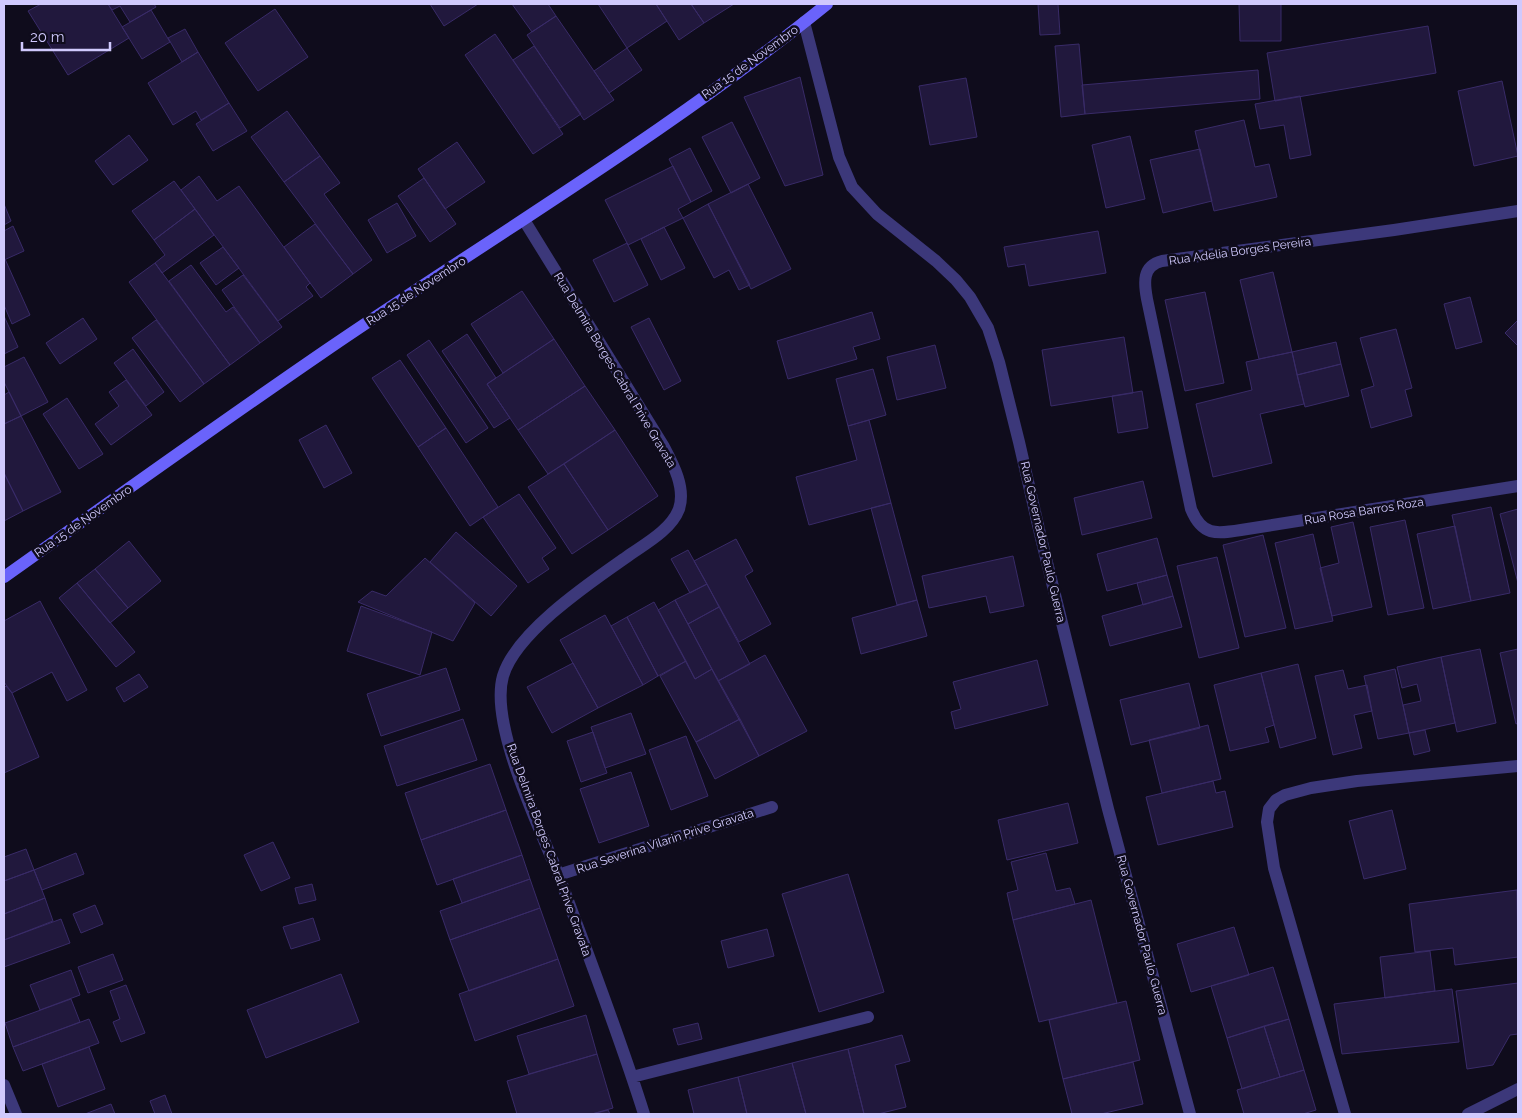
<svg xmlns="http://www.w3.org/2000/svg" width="1522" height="1118" viewBox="0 0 1522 1118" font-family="Raleway,sans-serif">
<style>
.building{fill:#21183d;stroke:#392b68}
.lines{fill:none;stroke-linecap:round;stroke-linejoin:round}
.minor{stroke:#3c387a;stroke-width:12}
.secondary{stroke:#6a63fb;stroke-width:12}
.labels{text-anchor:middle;stroke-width:5;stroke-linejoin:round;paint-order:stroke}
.street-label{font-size:12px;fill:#d0c9fd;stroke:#0f0c1c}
</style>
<rect width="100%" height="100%" fill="#0f0c1c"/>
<!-- building -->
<path class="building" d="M41 4H108L129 38 68 75 28 11Z
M108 4H154L156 7 130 22 120 6 112 10Z
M430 4H478L444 26Z
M512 4H548L556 16 532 32Z
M598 4H656L667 21 627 48Z
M656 4H691L704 23 679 40Z
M691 4H734L704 23Z
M1038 4H1058L1060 34 1040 35Z
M1239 4H1281V41H1240Z
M275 9 308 57 258 91 225 43Z
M151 10 170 42 142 59 122 27Z
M556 16 614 100 584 120 527 35Z
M1428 26 1436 73 1275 101 1267 53Z
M185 29 198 52 182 62 168 38Z
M495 34 563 134 533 154 465 55Z
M1079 44 1085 114 1061 117 1055 46Z
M534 46 581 114 560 128 513 60Z
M627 48 642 70 609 93 594 71Z
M198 52 229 103 201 120 196 111 173 125 148 83Z
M1258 70 1260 99 1085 114 1082 85Z
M800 77 823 175 785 186 744 97Z
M966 78 977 137 930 145 919 86Z
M1502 81 1518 156 1474 166 1458 91Z
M1300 96 1311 155 1290 159 1284 125 1260 129 1255 104Z
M229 103 247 131 213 151 196 124Z
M287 111 320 156 284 182 251 137Z
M1244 120 1255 167 1269 164 1277 197 1214 211 1195 131Z
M732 122 760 178 731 193 702 137Z
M129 135 148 160 113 185 95 161Z
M1130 136 1145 199 1106 208 1092 145Z
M457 142 485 182 445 209 418 169Z
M690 148 712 191 691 202 669 159Z
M1200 149 1212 201 1163 213 1150 160Z
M320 156 340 183 324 194 372 260 353 274 284 182Z
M673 166 691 202 678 209 683 218 628 245 605 200Z
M199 176 217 201 239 186 310 283 306 287 313 296 278 321 181 190Z
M424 178 456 224 430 242 398 196Z
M174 181 195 209 154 240 132 211Z
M748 184 791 269 751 289 708 204Z
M397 203 416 236 387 253 368 220Z
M4 204 11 221 4 225Z
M708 204 750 285 739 290 729 270 714 278 683 218Z
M195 209 214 235 162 273 155 263 165 255 154 240Z
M315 224 353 274 321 298 284 247Z
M13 226 24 251 4 260V231Z
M664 227 685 268 661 280 641 239Z
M1098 231 1106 273 1029 286 1025 264 1008 267 1004 247Z
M627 243 648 285 614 302 593 260Z
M223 247 239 268 216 285 200 263Z
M5 259 30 315 12 324 4 305V260Z
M155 263 230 365 204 384 129 282Z
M191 265 226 312 233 307 260 343 230 365 169 281Z
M1273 272 1292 352 1259 359 1240 280Z
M243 275 282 327 260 343 222 290Z
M522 291 554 339 503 373 471 324Z
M1205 292 1224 383 1185 391 1165 300Z
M1470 297 1482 342 1456 349 1444 304Z
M872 312 880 339 853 347 857 359 788 379 777 341Z
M4 316 18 347 4 354Z
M83 318 97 339 60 364 46 343Z
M649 318 681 381 664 390 631 327Z
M156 320 204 384 180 402 132 338Z
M1518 320V346L1505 333Z
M1396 329 1412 388 1405 390 1412 416 1371 428 1361 390 1374 386 1360 338Z
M467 334 496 378 487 384 510 418 494 428 442 351Z
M1124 337 1133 393 1051 406 1042 350Z
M554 339 585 386 518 430 487 384Z
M429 340 488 428 466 443 407 355Z
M1336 342 1341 364 1297 375 1292 352Z
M935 345 946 388 897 400 887 357Z
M133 349 164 392 146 406 114 363Z
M1292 352 1304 404 1260 414 1272 463 1213 477 1196 404 1252 390 1246 362Z
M24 357 48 402 21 416 4 382V367Z
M400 360 446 428 418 447 372 378Z
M1341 364 1349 396 1305 407 1297 375Z
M873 369 886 415 848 426 836 379Z
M126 380 152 415 111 445 95 424 119 406 109 392Z
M585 386 615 430 548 474 518 430Z
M1142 391 1148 428 1118 433 1112 396Z
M9 392 21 416 4 424V395Z
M67 398 103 454 79 469 43 414Z
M21 416 61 492 23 511 4 473V424Z
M869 420 891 503 809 525 796 477 857 460 848 426Z
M326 425 352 473 324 488 299 440Z
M446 428 498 507 470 526 418 447Z
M615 430 658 496 608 530 564 464Z
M564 464 608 530 572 554 528 487Z
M4 473 23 511 4 521Z
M1143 481 1152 518 1082 535 1074 498Z
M519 494 556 548 542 558 549 569 528 583 483 517Z
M891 503 917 600 897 605 871 508Z
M1491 507 1510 593 1471 601 1452 515Z
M1518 509V583L1500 514Z
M1405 520 1424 608 1388 615 1370 527Z
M1353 522 1372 607 1332 616 1320 568 1339 563 1331 527Z
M1455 526 1471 601 1433 609 1417 534Z
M456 532 517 586 491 616 430 562Z
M1313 534 1333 621 1295 629 1275 543Z
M1263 535 1286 628 1245 637 1223 545Z
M1157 538 1167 575 1107 591 1097 554Z
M736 539 753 571 745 576 771 624 739 642 694 561Z
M129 541 161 581 128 608 95 569Z
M688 550 707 584 690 593 671 559Z
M1013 556 1024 606 990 613 986 596 929 608 922 576Z
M1217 557 1239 648 1199 658 1177 566Z
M425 558 475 603 453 641 358 602 372 591 386 596Z
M95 569 128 608 110 623 77 583Z
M1167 575 1173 596 1143 605 1137 583Z
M77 583 135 652 116 667 59 598Z
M707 584 719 607 688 624 675 600Z
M1173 596 1182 627 1110 646 1102 616Z
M675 600 712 669 695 679 658 610Z
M917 600 927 636 861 654 852 618Z
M40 601 87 690 67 701 52 672 12 693 4 682V621Z
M654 602 686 661 658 676 627 617Z
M361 606 432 632 420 675 347 651Z
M719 607 750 664 718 681 688 624Z
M605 615 643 685 598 708 560 640Z
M627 617 658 676 643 685 611 626Z
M1480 649 1496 723 1457 732 1441 657Z
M1518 649V723L1516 724 1500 653Z
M765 655 807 731 759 756 718 681Z
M1441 657 1455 723 1409 733 1403 705 1421 701 1417 684 1402 688 1397 667Z
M1037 660 1048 705 955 729 951 712 961 709 953 682Z
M686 661 695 679 712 669 740 719 696 742 660 676Z
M573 663 598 708 552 733 527 687Z
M1298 664 1316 738 1280 748 1261 673Z
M446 668 460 710 381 736 367 694Z
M1395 669 1409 733 1378 739 1364 676Z
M1343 670 1348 689 1367 685 1372 711 1354 715 1362 748 1333 755 1315 676Z
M1261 673 1274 725 1265 728 1269 742 1230 751 1214 685Z
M139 674 148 687 124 702 116 688Z
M1189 683 1200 728 1131 745 1120 700Z
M6 686 12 693 39 757 4 773V688Z
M631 713 646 754 605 768 591 727Z
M463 719 477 760 397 786 384 746Z
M740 719 759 756 715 779 696 742Z
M1208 725 1221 779 1162 793 1149 740Z
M1425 730 1430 751 1414 755 1409 733Z
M593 732 607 773 581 782 567 741Z
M686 736 708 796 671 810 649 750Z
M490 764 506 810 421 840 405 793Z
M631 772 649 826 599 843 580 789Z
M1213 781 1216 793 1225 791 1233 827 1158 845 1146 797Z
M1068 803 1078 843 1007 860 998 820Z
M506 810 522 855 437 885 421 840Z
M1392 810 1406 869 1364 879 1349 821Z
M273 842 290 878 261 891 244 855Z
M26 849 34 870 4 881V857Z
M76 853 84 874 42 890 34 870Z
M1046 853 1056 891 1070 888 1075 904 1013 920 1007 893 1018 890 1011 862Z
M522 855 530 879 462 903 453 879Z
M34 870 45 898 4 914V881Z
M848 874 884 992 819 1012 782 894Z
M530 879 540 908 450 940 440 911Z
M312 884 316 900 299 904 295 888Z
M1517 890 1518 957 1455 965 1453 948 1415 952 1409 904Z
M45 898 53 921 4 940V914Z
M1091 900 1117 1003 1039 1022 1013 920Z
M95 905 103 924 81 933 73 914Z
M540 908 558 959 469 991 450 940Z
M313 918 320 940 291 949 283 927Z
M61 919 70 943 4 967V940Z
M1234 927 1249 975 1191 992 1177 944Z
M767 929 774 956 728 968 721 941Z
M1430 951 1435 991 1385 998 1380 957Z
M113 954 123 980 88 993 78 967Z
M558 959 574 1006 475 1041 459 994Z
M1273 967 1289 1019 1227 1038 1211 986Z
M71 970 80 995 40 1010 30 985Z
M341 974 359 1022 266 1058 247 1010Z
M1518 983V1034L1510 1035 1493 1065 1467 1069 1456 991Z
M126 985 145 1033 121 1042 113 1022 120 1019 110 991Z
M1452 989 1459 1042 1342 1054 1334 1004Z
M71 999 80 1022 13 1047 5 1023Z
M1126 1001 1140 1060 1063 1079 1049 1020Z
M586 1015 597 1054 529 1074 517 1036Z
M89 1019 99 1043 23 1071 13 1047Z
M1289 1019 1304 1070 1280 1077 1264 1026Z
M698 1023 702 1039 678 1045 673 1029Z
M1264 1026 1280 1077 1242 1089 1227 1038Z
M902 1035 910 1061 895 1065 906 1107 878 1114H864L848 1049Z
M89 1047 105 1089 58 1107 42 1064Z
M848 1049 864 1114H806L792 1063Z
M597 1054 613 1108 592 1114H517L507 1081Z
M1133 1062 1143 1104 1101 1114H1072L1063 1079Z
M792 1063 806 1114H747L738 1077Z
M1304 1070 1316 1110 1303 1114H1244L1237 1090Z
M738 1077 747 1114H694L688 1090Z
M165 1095 172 1114H155L150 1101Z
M111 1104 115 1114H85Z
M608 1110 610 1114H592Z"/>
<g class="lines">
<!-- minor -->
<path class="minor" d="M804 22 839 157 852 187 877 214 936 261 956 280 970 297 988 328 999 362 1019 442 1041 538 1108 809 1190 1114
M1518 211 1394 230 1162 261C1142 266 1144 283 1147 299L1191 509C1202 536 1216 534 1241 530L1518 486
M524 220 664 447C673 464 686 488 679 509 671 530 645 544 628 556 591 582 516 632 503 676 489 725 540 828 559 876 588 955 619 1034 644 1114
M558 875 772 807
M632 1077 868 1017
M4 1085 16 1114
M1345 1114 1274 868 1267 822 1269 809 1276 800 1285 795 1311 788 1357 781 1518 766
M1468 1114 1518 1089"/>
<!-- secondary -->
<path class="secondary" d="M4 577C111 501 217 425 325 351 493 236 669 132 827 4"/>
</g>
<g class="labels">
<!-- street labels -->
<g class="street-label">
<text transform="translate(750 62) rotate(-36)" y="4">Rua 15 de Novembro</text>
<text transform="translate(1240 251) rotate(-8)" y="4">Rua Adelia Borges Pereira</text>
<text transform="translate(416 291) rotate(-33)" y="4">Rua 15 de Novembro</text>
<text transform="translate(615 370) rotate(59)" y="4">Rua Delmira Borges Cabral Prive Gravata</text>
<text transform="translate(1364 511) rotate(-9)" y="4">Rua Rosa Barros Roza</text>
<text transform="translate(83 521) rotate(-35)" y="4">Rua 15 de Novembro</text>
<text transform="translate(1043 542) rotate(77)" y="4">Rua Governador Paulo Guerra</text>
<text transform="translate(665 841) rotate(-18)" y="4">Rua Severina Vilarin Prive Gravata</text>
<text transform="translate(549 850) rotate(70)" y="4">Rua Delmira Borges Cabral Prive Gravata</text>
<text transform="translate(1142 935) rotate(75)" y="4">Rua Governador Paulo Guerra</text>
</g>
</g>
<!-- border -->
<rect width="1522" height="1118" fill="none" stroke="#d0c9fd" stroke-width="10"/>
<!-- scale -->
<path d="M22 42v8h88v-8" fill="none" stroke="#d0c9fd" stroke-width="2.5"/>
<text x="30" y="42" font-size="15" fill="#d0c9fd" stroke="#0f0c1c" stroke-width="4" paint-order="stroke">20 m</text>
</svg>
